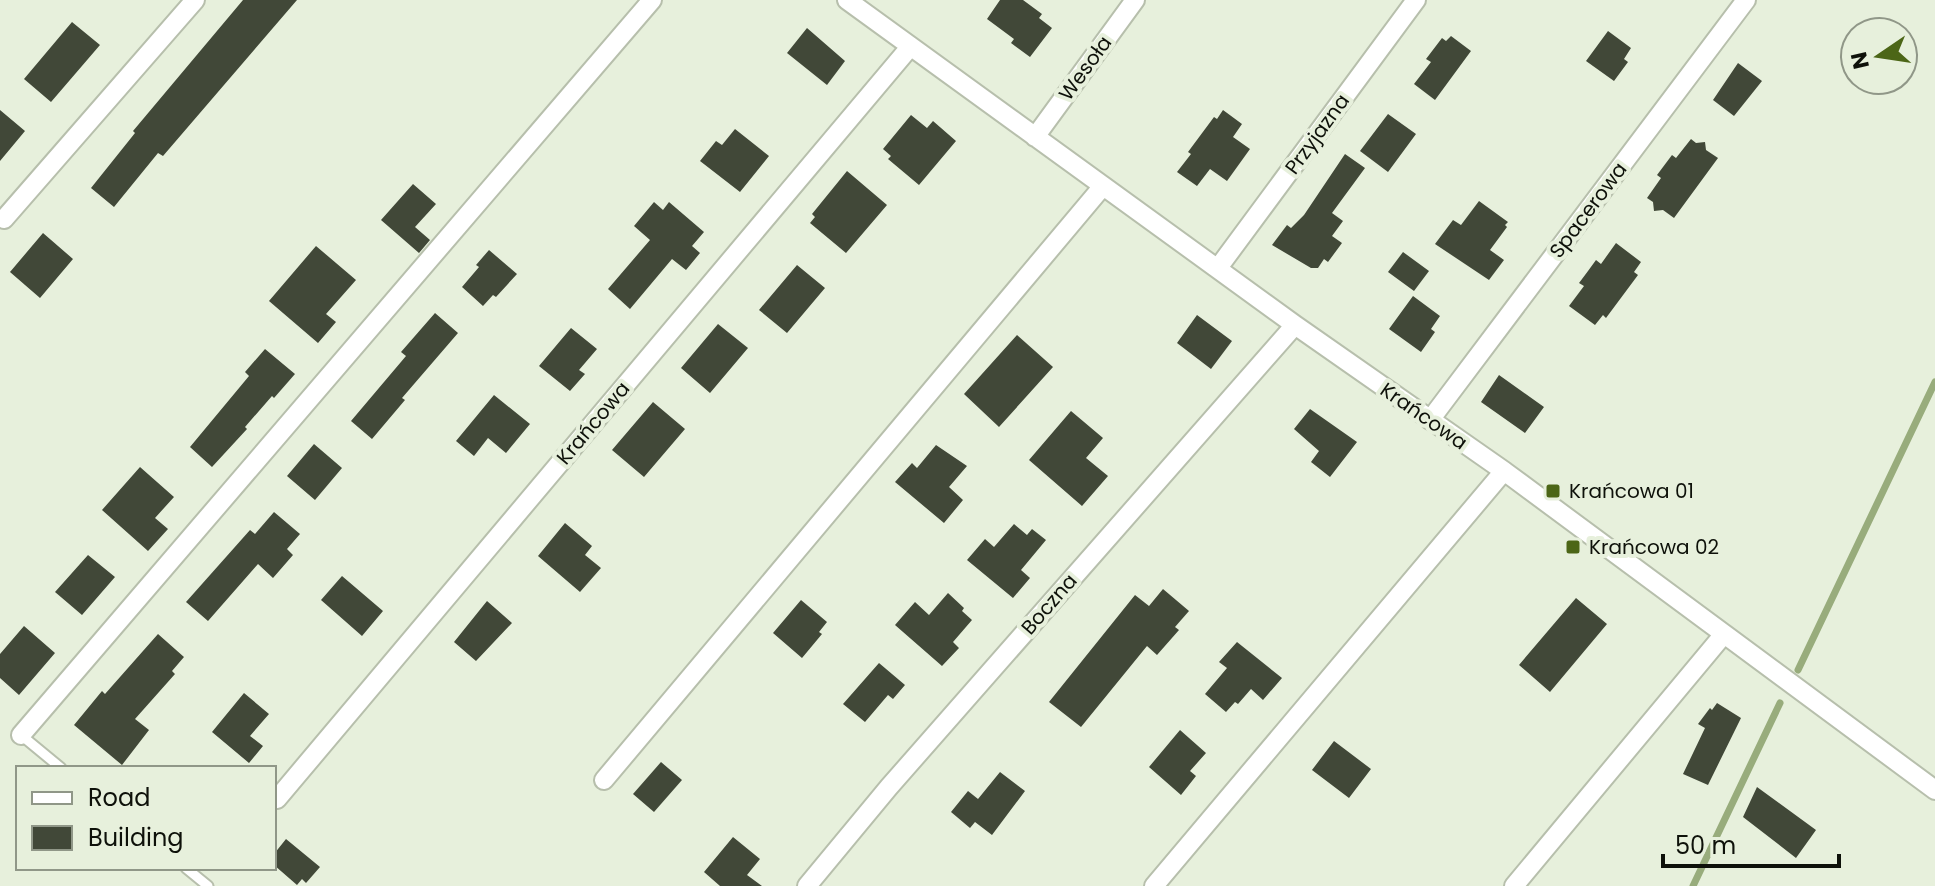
<svg xmlns="http://www.w3.org/2000/svg" width="1935" height="886" viewBox="0 0 1935 886" font-family="Poppins,sans-serif">
<style>
.lines{fill:none;stroke-linecap:round;stroke-linejoin:round}
.stream{stroke:#98ac7c;stroke-width:7}
.building{fill:#414838}
.lane-casing{stroke:#b7bfac;stroke-width:13}
.street-casing{stroke:#b7bfac;stroke-width:22}
.lane{stroke:#fff;stroke-width:9}
.street{stroke:#fff;stroke-width:18}
.poi-dot{fill:#4c6617;stroke:#e7f0dc;stroke-width:3}
.labels{text-anchor:middle;stroke-width:8;stroke-linejoin:round;paint-order:stroke}
.street-label{font-size:20px;fill:#0e110a;stroke:#e7f0dc}
.poi-label{font-size:20px;fill:#0e110a;stroke:#e7f0dc;text-anchor:start}
</style>
<rect width="100%" height="100%" fill="#e7f0dc"/>
<g class="lines">
<!-- stream -->
<path class="stream" d="M1798 670 1935 382
M1693 886 1780 703"/>
</g>
<!-- building -->
<path class="building" d="M243 0H297L163 156 158 153 114 207 91 188 135 133 133 131Z
M1000 0H1023L1042 14 1039 18 1052 28 1030 57 1011 43 1014 39 987 19Z
M72 22 100 45 51 102 24 79Z
M807 28 845 61 827 85 787 53Z
M1608 31 1631 48 1624 59 1628 62 1614 81 1586 61Z
M1451 36 1471 51 1435 100 1414 84 1431 62 1426 59 1442 38 1446 41Z
M1738 63 1762 81 1734 116 1713 100Z
M0 110 25 131 0 161Z
M1223 110 1242 124 1233 137 1250 149 1227 181 1210 169 1197 186 1177 172 1191 154 1188 152 1214 117 1217 119Z
M1388 114 1416 134 1388 172 1360 151Z
M911 115 927 128 933 121 956 141 919 185 888 159 891 156 883 149Z
M735 129 769 156 740 192 700 161 716 141 722 145Z
M1691 139 1696 143 1705 142 1706 150 1718 158 1674 218 1663 210 1654 211 1653 202 1647 198 1661 178 1657 175 1672 155 1676 158Z
M1345 154 1365 168 1332 213 1343 221 1332 236 1342 243 1328 262 1324 259 1318 268H1311L1272 245 1287 225 1291 228 1304 215Z
M847 171 887 205 846 253 810 223 815 217 812 214Z
M413 184 436 204 415 227 430 240 419 253 381 220Z
M1479 201 1508 222 1505 225 1507 227 1490 250 1504 260 1489 280 1435 244 1453 220 1461 225Z
M654 202 663 210 669 202 704 232 692 246 700 253 686 270 672 259 630 309 608 289 650 240 634 226Z
M43 233 73 259 40 298 10 272Z
M1616 243 1641 262 1634 272 1638 275 1606 318 1603 315 1595 325 1569 306 1584 286 1579 283 1588 271 1596 260 1601 264Z
M316 246 356 280 326 314 336 322 318 343 269 301Z
M489 250 517 274 496 297 493 295 483 306 462 287 479 267 476 265Z
M1403 252 1429 271 1414 291 1388 272Z
M797 265 825 288 787 333 759 310Z
M1413 296 1440 316 1431 329 1435 332 1421 352 1389 329Z
M435 313 458 333 402 398 405 400 372 439 351 421 406 356 401 352Z
M1197 315 1232 341 1211 369 1177 343Z
M718 324 748 348 710 393 681 368Z
M571 328 597 349 579 370 585 374 570 391 539 366Z
M1017 335 1053 367 999 427 964 394Z
M265 349 295 374 274 398 272 396 245 427 247 429 212 467 190 447 249 376 245 372Z
M1499 375 1544 407 1525 433 1481 402Z
M494 395 530 424 506 453 488 438 474 456 456 441Z
M653 402 685 429 644 477 612 450Z
M1310 409 1357 442 1330 477 1311 462 1319 451 1294 429Z
M1071 411 1103 438 1086 458 1108 476 1082 506 1029 460Z
M314 444 342 468 315 500 287 476Z
M936 445 967 466 949 487 963 500 944 523 895 482 912 463 917 468Z
M140 467 174 497 155 518 168 529 148 551 102 510Z
M274 512 300 534 287 549 293 555 273 578 258 564 208 621 186 602 250 530 255 534Z
M565 523 592 546 585 555 601 568 580 592 538 556Z
M1014 524 1027 535 1032 529 1046 540 1021 570 1030 578 1013 598 967 560 985 539 994 547Z
M88 555 115 577 82 615 55 592Z
M342 576 383 611 362 636 321 600Z
M1163 589 1189 611 1175 627 1179 630 1157 655 1147 646 1081 727 1049 702 1135 595 1149 606Z
M948 593 964 608 962 611 972 620 953 642 959 648 942 666 895 625 915 602 929 615Z
M1576 598 1607 624 1550 692 1519 665Z
M801 600 827 622 819 632 822 634 802 658 773 633Z
M487 601 512 623 476 661 454 642Z
M24 626 55 653 19 695 0 678V654Z
M158 634 184 657 172 671 175 674 135 719 149 730 122 765 74 725 102 691 105 694Z
M1237 642 1282 678 1263 700 1251 689 1238 704 1235 702 1226 712 1205 694 1227 668 1219 662Z
M879 663 905 685 893 699 888 695 865 722 843 704Z
M244 693 269 714 250 736 263 746 249 763 212 732Z
M1717 703 1741 718 1708 785 1683 774 1705 728 1698 724 1710 708 1712 710Z
M1180 730 1206 753 1190 771 1196 776 1181 795 1149 767Z
M1334 741 1371 769 1349 798 1312 770Z
M661 762 682 780 654 812 633 794Z
M1000 772 1025 791 992 835 975 822 970 828 951 812 968 791 978 799Z
M1757 787 1816 830 1796 858 1743 817Z
M733 837 760 859 747 875 762 886H720L704 872Z
M286 839 320 867 306 883 302 879 297 885 274 865V854Z"/>
<g class="lines">
<defs>
<path id="lane" d="M21 735 61 768
M186 868 208 886"/>
<path id="street" d="M847 0 1295 325 1504 471 1935 790
M1035 137 1135 0
M4 219 195 0
M1218 268 1416 0
M1430 420 1746 0
M21 735 652 0
M604 780 1103 186
M277 799 910 47
M807 886 889 787 1295 325
M1154 886 1504 471
M1514 886 1724 634"/>
</defs>
<!-- lane casing -->
<use href="#lane" class="lane-casing"/>
<!-- street casing -->
<use href="#street" class="street-casing"/>
<!-- lane -->
<use href="#lane" class="lane"/>
<!-- street -->
<use href="#street" class="street"/>
</g>
<!-- markers -->
<g class="poi-dot">
<rect x="1545" y="483" width="16" height="16" rx="4"/>
<rect x="1565" y="539" width="16" height="16" rx="4"/>
</g>
<g class="labels">
<!-- street labels -->
<g class="street-label">
<text transform="translate(1085 68) rotate(-54)" y="7">Wesoła</text>
<text transform="translate(1317 134) rotate(-54)" y="7">Przyjazna</text>
<text transform="translate(1588 210) rotate(-53)" y="7">Spacerowa</text>
<text transform="translate(1424 416) rotate(35)" y="7">Krańcowa</text>
<text transform="translate(593 423) rotate(-50)" y="7">Krańcowa</text>
<text transform="translate(1049 604) rotate(-49)" y="7">Boczna</text>
</g>
<!-- poi labels -->
<g class="poi-label">
<text x="1569" y="498">Krańcowa 01</text>
<text x="1589" y="554">Krańcowa 02</text>
</g>
</g>
<!-- legend -->
<rect x="16" y="766" width="260" height="104" fill="#e7f0dc" stroke="#909788" stroke-width="2"/>
<rect x="32" y="792" width="40" height="12" fill="#ffffff" stroke="#909788" stroke-width="2"/>
<text x="88" y="806" font-size="24" fill="#0e110a">Road</text>
<rect x="32" y="826" width="40" height="24" fill="#414838" stroke="#909788" stroke-width="2"/>
<text x="88" y="846" font-size="24" fill="#0e110a">Building</text>
<!-- north arrow -->
<g transform="translate(1879 56) rotate(257)"><circle r="38" fill="#e7f0dc" stroke="#909788" stroke-width="2"/>
<path d="M0-6L14 30L0 20L-14 30Z" fill="#4c6617"/>
<text y="-12" font-size="22" font-weight="bold" text-anchor="middle" fill="#0e110a">N</text>
</g>
<!-- scale -->
<path d="M1663 854v12h176v-12" fill="none" stroke="#0e110a" stroke-width="4"/>
<text x="1675" y="854" font-size="24" fill="#0e110a" stroke="#e7f0dc" stroke-width="6" paint-order="stroke">50 m</text>
</svg>
